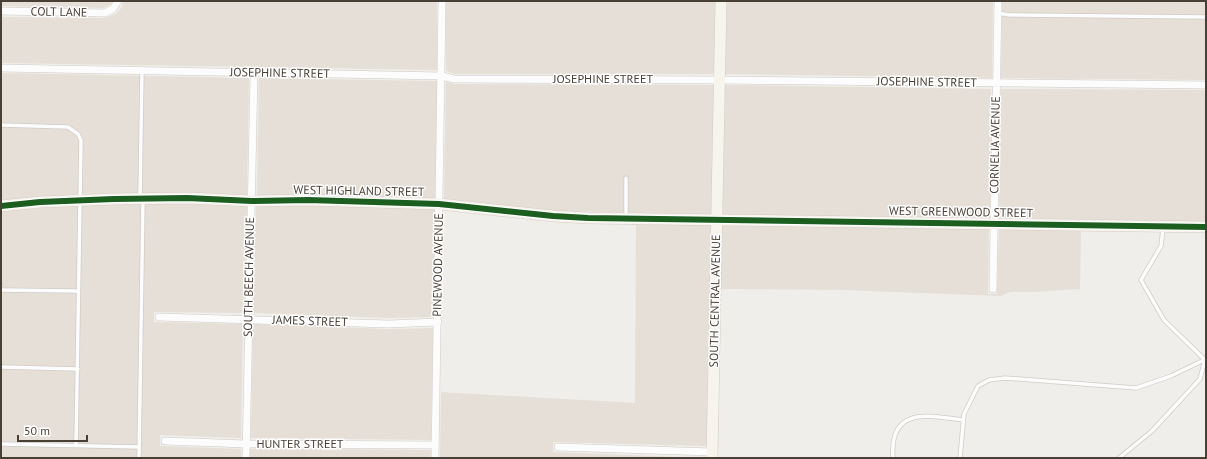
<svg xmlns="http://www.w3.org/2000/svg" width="1207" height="459" viewBox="0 0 1207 459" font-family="'PT Sans',sans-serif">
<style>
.residential{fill:#e5dfd7}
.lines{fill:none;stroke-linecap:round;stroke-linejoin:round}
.lane-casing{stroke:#cfccc7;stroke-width:5}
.street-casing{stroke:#cfccc7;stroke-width:8}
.secondary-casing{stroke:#d2ccc1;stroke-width:12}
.lane{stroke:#fdfcfc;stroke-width:3.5}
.street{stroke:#fdfcfc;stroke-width:7}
.secondary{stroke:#f7f4ee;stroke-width:11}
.cycleway-casing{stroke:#fff;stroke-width:8}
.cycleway{stroke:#1b5e20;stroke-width:6}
.labels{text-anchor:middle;stroke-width:3;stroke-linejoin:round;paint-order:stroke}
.street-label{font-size:12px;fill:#483f35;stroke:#fff}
</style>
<rect width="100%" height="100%" fill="#f0eeea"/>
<!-- residential -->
<path class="residential" d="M1 1H113L110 5 104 8 1 6Z
M123 1H437V70L1 63V17L105 18 116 14 122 7Z
M446 1H716L715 74H455L446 71Z
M726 1H993L992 78 725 74Z
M1002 1H1206V80L1001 78Z
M1 73 249 78 247 195 187 193 80 194 1 200Z
M259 78 437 81 435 199 257 196Z
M446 82 454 84 715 85 712 214 554 211 444 199Z
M724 85 991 89 990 218 721 215Z
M1001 89 1206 90V222L999 218Z
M187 203 247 206 244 313 154 312V322L243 324 241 438 160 435V446L241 449V458H1V211L80 205Z
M308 205 435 209 433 317 389 318 253 313 256 206Z
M624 224 712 225 707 446 553 442V452L707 458H440L441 392 635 403 636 225Z
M721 225 989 228 988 294H997L999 229 1081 230 1080 289 1033 292H1010L1001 296 841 290 720 289Z
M253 324 389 329 433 328 431 440 251 438Z
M250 449 431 450 430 458H250Z"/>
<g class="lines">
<defs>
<path id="lane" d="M997 13 1010 15 1206 17
M1 125 68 127 78 134 81 140 76 445
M626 178V217
M140 198 142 71
M1163 229 1161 246 1141 280 1164 320 1205 360
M1 290 78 291
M1 367 78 369
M1 444 139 447
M139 458 143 200
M893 458C889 407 927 415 963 420
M960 458 964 414 978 386 989 380 1005 378 1136 388 1171 376 1206 359
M1119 458 1152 431 1200 379 1205 360"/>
<path id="street" d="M1 11 105 13 113 9 118 1
M1 68 442 76 454 79 720 80 1206 85
M993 289 998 1
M159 317 389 324 438 322
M165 441 246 444 435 445
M558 447 712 452
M246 458 254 73
M435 458 442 1"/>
<path id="secondary" d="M1 206 40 202 114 199 187 198 252 201 308 200 439 204 553 216 588 218 1206 227
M712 458 721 1"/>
</defs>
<!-- lane casing -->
<use href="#lane" class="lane-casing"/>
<!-- street casing -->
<use href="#street" class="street-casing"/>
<!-- secondary casing -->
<use href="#secondary" class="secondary-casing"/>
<!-- lane -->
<use href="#lane" class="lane"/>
<!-- street -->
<use href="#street" class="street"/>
<!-- secondary -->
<use href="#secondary" class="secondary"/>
<defs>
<path id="cycleway" d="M1 206 40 202 114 199 187 198 252 201 308 200 439 204 553 216 588 218 1206 227"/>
</defs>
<!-- cycleway casing -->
<use href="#cycleway" class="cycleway-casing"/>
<!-- cycleway -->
<use href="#cycleway" class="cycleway"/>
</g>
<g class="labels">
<!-- street labels -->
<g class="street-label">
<text transform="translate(59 12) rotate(1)" y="4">COLT LANE</text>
<text transform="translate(280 73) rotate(1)" y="4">JOSEPHINE STREET</text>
<text x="603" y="83">JOSEPHINE STREET</text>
<text transform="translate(927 82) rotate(1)" y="4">JOSEPHINE STREET</text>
<text transform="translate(995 145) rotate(-89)" y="4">CORNELIA AVENUE</text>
<text transform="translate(359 191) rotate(1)" y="4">WEST HIGHLAND STREET</text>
<text transform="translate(961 212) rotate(1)" y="4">WEST GREENWOOD STREET</text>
<text transform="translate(438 265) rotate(-89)" y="4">PINEWOOD AVENUE</text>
<text transform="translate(249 277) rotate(-89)" y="4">SOUTH BEECH AVENUE</text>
<text transform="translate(715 301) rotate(-89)" y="4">SOUTH CENTRAL AVENUE</text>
<text transform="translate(310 321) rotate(2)" y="4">JAMES STREET</text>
<text x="300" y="448">HUNTER STREET</text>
</g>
</g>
<!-- border -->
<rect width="1207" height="459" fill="none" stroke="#483f35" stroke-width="4"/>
<!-- scale -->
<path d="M18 435v6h69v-6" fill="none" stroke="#483f35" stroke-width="2"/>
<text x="24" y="435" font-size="12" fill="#483f35" stroke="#ffffff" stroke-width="3" paint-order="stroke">50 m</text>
</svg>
